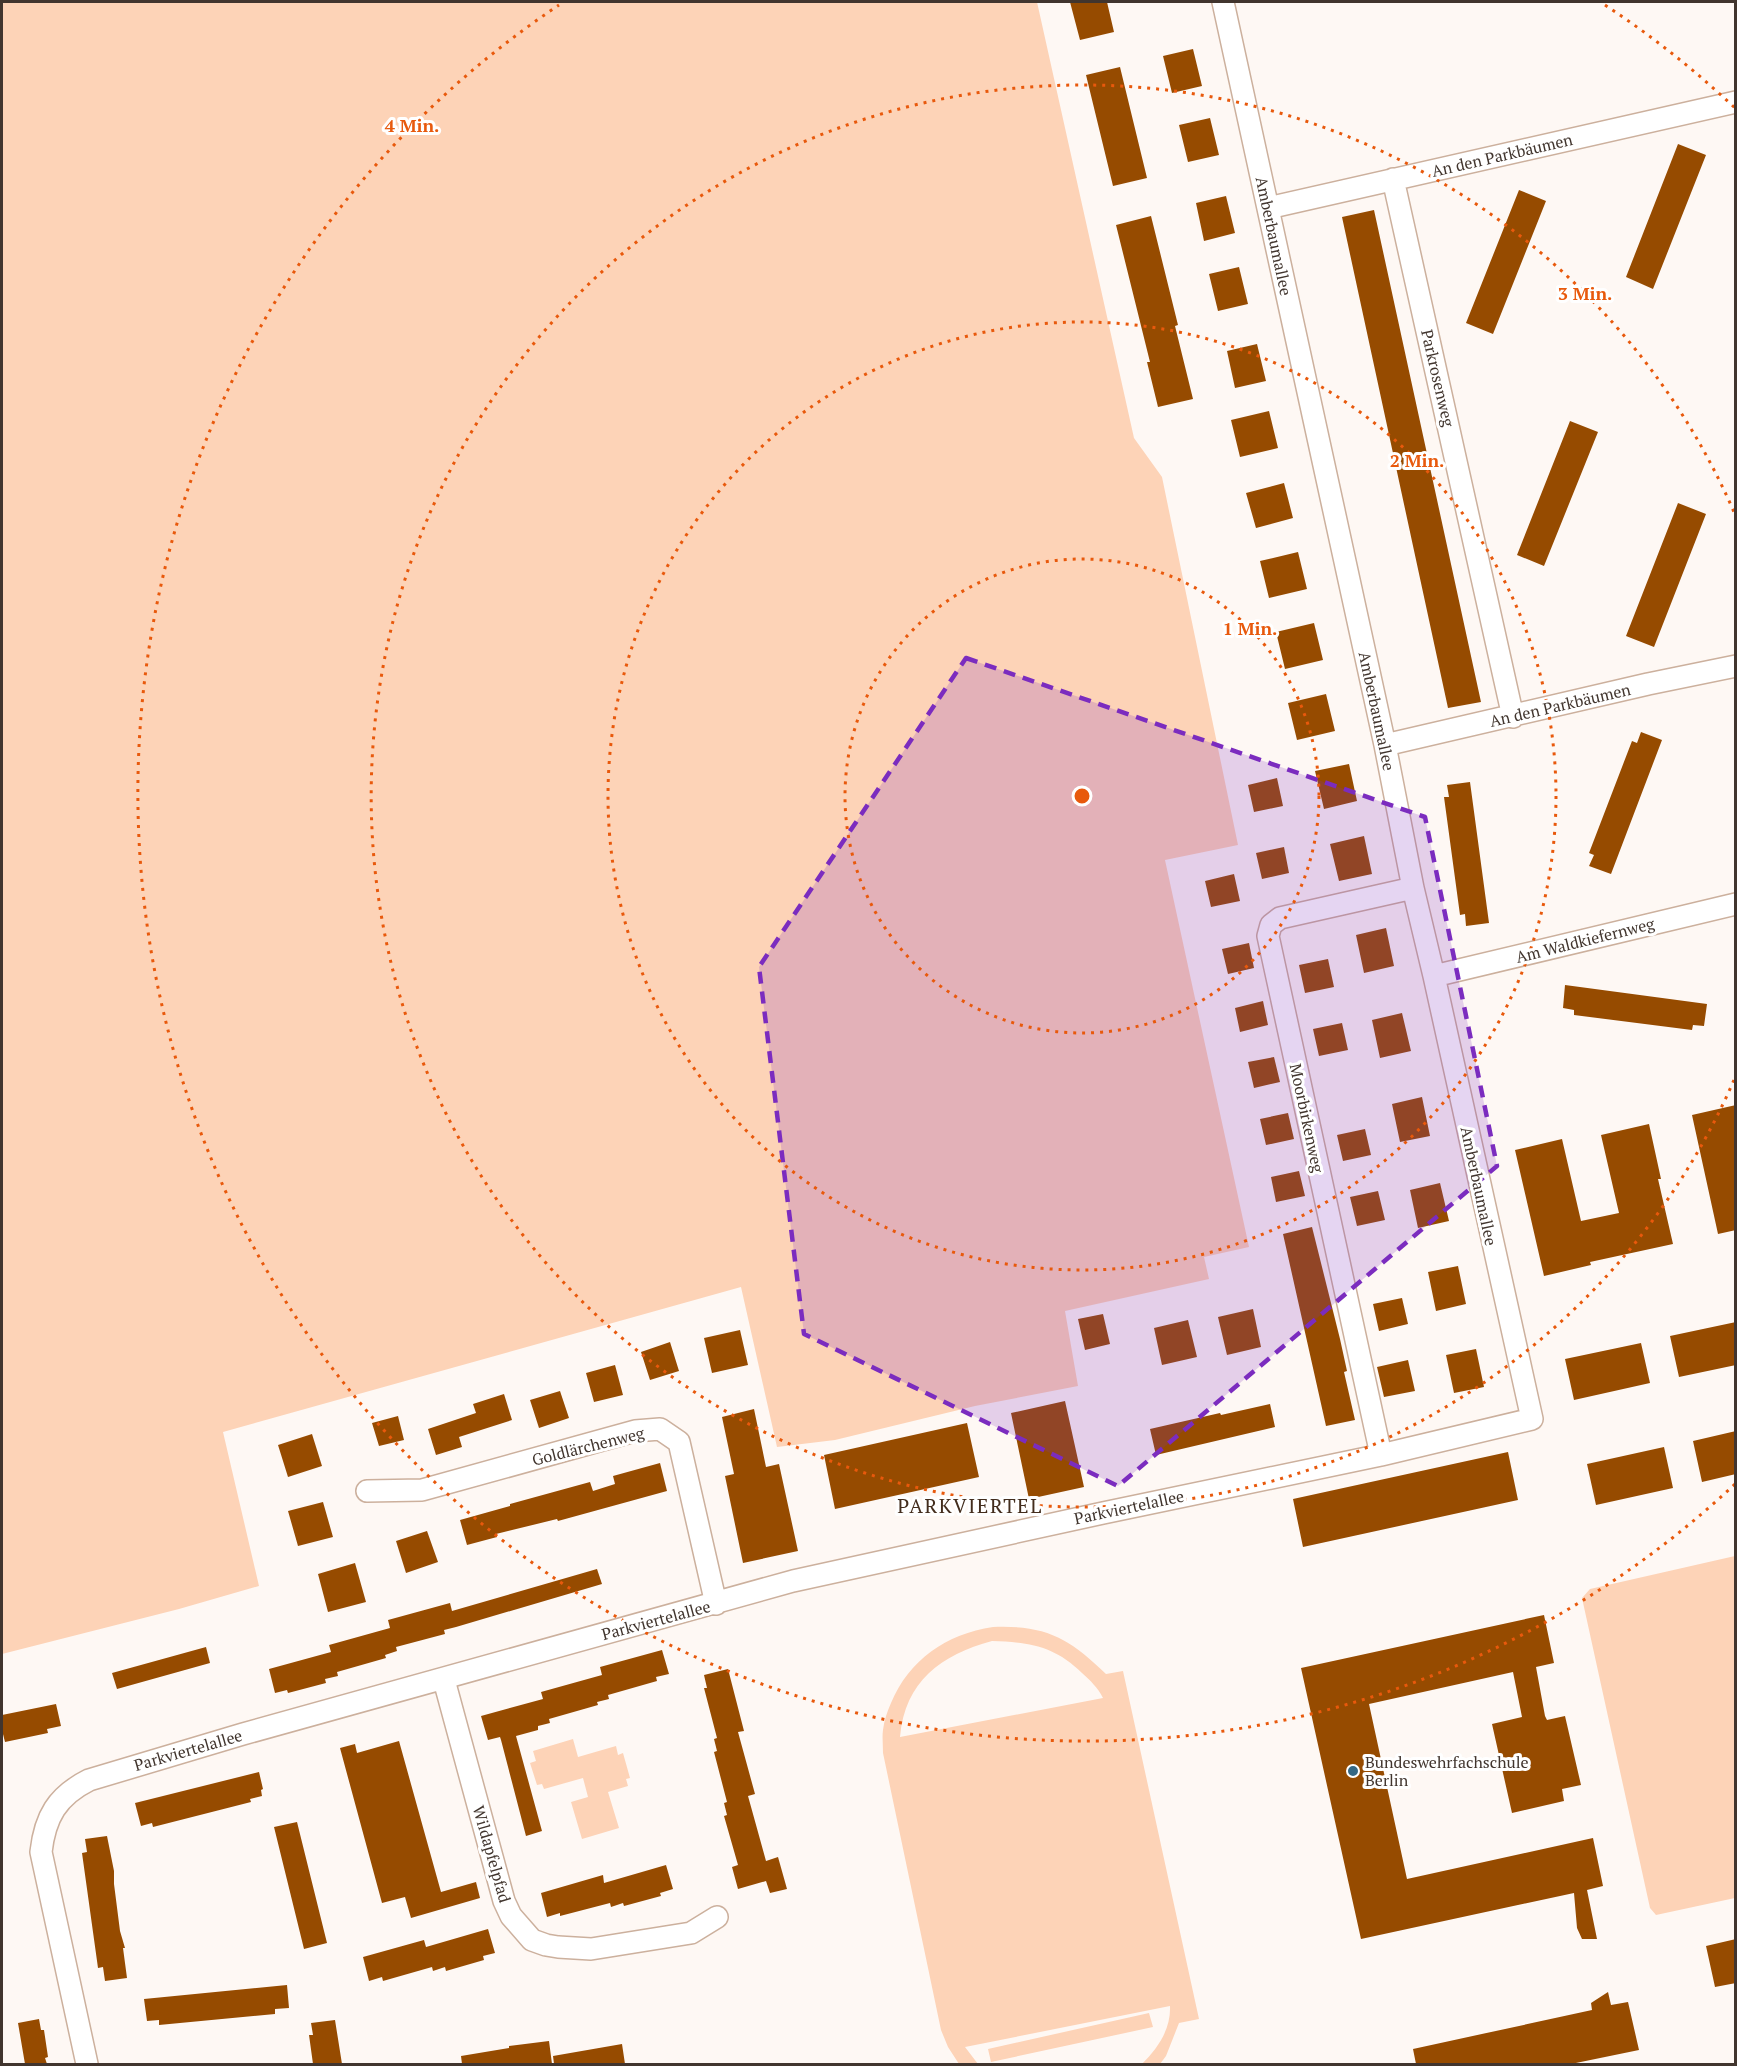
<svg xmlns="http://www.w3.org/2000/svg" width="1737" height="2066" viewBox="0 0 1737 2066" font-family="'PT Serif',serif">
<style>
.green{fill:#fdd3b7;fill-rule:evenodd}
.building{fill:#964b00}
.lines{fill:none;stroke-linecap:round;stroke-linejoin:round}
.street-casing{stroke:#ccb09d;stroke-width:24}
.street{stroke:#fff;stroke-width:21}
.marked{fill:#7b2cbf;fill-opacity:0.2;stroke:#7b2cbf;stroke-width:4.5;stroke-dasharray:12 8;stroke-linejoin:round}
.ring{fill:none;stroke:#e8590c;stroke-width:3;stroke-dasharray:3 6}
.poi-dot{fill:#346885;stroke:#fff;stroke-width:2}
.labels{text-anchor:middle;stroke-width:6;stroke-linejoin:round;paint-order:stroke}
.street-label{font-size:16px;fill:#41352e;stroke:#fff}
.poi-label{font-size:16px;fill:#41352e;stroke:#fff;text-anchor:start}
.quarter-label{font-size:20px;letter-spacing:1.5px;fill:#432d1d;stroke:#fff}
.centre{fill:#e8590c;stroke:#fff;stroke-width:3}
.ring-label{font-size:18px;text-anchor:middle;font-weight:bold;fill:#e8590c;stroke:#fff;stroke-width:6;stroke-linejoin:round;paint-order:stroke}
</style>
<rect width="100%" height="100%" fill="#fef8f4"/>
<!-- green -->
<path class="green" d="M2 2H1037L1134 438 1162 477 1238 845 1165 860 1249 1247 1204 1257 1209 1279 1065 1311 1078 1386 975 1406 835 1440 777 1447 741 1287 223 1432 259 1586 179 1609 2 1654Z
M1735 1556V1898L1656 1915 1650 1908 1582 1598 1590 1589Z
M993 1627C1046 1625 1069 1638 1106 1674L1123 1671 1199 2019 1179 2023 1166 2056 1160 2064H1142C1158 2048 1171 2029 1170 2006L965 2047 978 2064H959L948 2047 941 2030 883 1753C883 1745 882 1737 883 1730 884 1721 887 1712 891 1703 909 1660 946 1634 993 1627ZM992 1641C1029 1642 1055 1646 1082 1673 1090 1680 1098 1688 1103 1698L900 1737C905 1681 941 1655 992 1641Z
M573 1739 578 1757 616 1746 618 1755 623 1753 630 1778 626 1779 628 1786 608 1792 619 1828 582 1839 571 1802 588 1797 583 1778 544 1789 542 1784 537 1785 530 1763 536 1761 533 1751Z
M1149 2013 1153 2027 991 2062 988 2049Z"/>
<!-- building -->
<path class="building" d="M1070 2H1107L1114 32 1080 40Z
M1193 49 1202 86 1172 93 1163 56Z
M1120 67 1147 178 1113 186 1086 75Z
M1210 118 1219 155 1188 162 1179 125Z
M1678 144 1706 155 1653 289 1626 277Z
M1519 190 1546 201 1493 334 1466 323Z
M1226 196 1235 233 1204 241 1196 203Z
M1374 210 1481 702 1448 708 1342 217Z
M1151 216 1178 325 1175 326 1193 399 1158 407 1147 362H1150L1116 225Z
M1239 267 1248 304 1218 311 1209 274Z
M1257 344 1266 381 1235 388 1227 351Z
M1269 411 1278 448 1240 457 1231 420Z
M1570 421 1598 432 1544 566 1517 555Z
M1284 483 1293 518 1256 528 1246 493Z
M1678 503 1706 514 1654 647 1626 636Z
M1298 552 1307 589 1269 598 1260 561Z
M1314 623 1323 660 1285 669 1276 632Z
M1326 694 1335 731 1297 740 1288 703Z
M1641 732 1662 740 1611 874 1589 866 1594 855 1589 853 1632 741 1637 743Z
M1349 764 1357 801 1324 809 1315 771Z
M1277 778 1283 806 1254 812 1248 785Z
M1470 782 1489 923 1466 926 1465 914 1460 915 1444 797H1449L1447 785Z
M1364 836 1372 874 1339 881 1330 844Z
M1284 847 1289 873 1262 879 1256 853Z
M1234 874 1240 901 1211 907 1205 881Z
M1386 928 1394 966 1364 973 1356 935Z
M1249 943 1254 968 1228 974 1222 949Z
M1328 959 1334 987 1305 993 1299 965Z
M1565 985 1707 1004 1704 1026 1693 1025 1692 1030 1574 1015V1010L1563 1008Z
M1263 1001 1268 1025 1240 1032 1235 1008Z
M1402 1013 1411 1051 1380 1058 1372 1020Z
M1342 1023 1348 1050 1319 1056 1313 1029Z
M1274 1057 1280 1082 1254 1088 1248 1062Z
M1422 1097 1430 1136 1400 1142 1392 1104Z
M1736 1105V1230L1718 1234 1692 1115Z
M1288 1113 1294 1139 1266 1145 1260 1119Z
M1649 1124 1661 1179H1658L1673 1244 1590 1262 1591 1265 1544 1276 1515 1150 1562 1139 1581 1221 1619 1213 1601 1135Z
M1365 1129 1371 1155 1343 1161 1337 1135Z
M1299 1171 1305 1196 1276 1202 1271 1177Z
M1440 1183 1449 1221 1418 1228 1410 1190Z
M1378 1191 1385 1220 1357 1226 1350 1197Z
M1312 1227 1340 1339 1347 1371 1344 1372 1355 1420 1326 1426 1283 1234Z
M1458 1266 1466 1304 1436 1311 1428 1272Z
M1402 1298 1408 1324 1379 1331 1373 1304Z
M1253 1309 1261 1347 1227 1355 1218 1317Z
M1103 1314 1110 1344 1085 1350 1078 1319Z
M1188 1320 1197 1357 1162 1365 1154 1328Z
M1736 1322V1365L1679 1377 1670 1336Z
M740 1330 748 1365 712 1373 704 1338Z
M670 1342 679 1371 650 1380 641 1352Z
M1641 1343 1650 1383 1574 1400 1565 1359Z
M1476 1349 1484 1387 1454 1393 1446 1355Z
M1408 1360 1415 1391 1384 1397 1377 1367Z
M615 1365 623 1395 594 1402 586 1373Z
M560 1391 569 1418 539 1428 530 1400Z
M504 1394 512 1420 459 1437 462 1447 436 1455 428 1429 476 1413 473 1404Z
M1065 1401 1084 1487 1029 1499 1011 1413Z
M1270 1404 1275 1427 1156 1455 1150 1429 1220 1413 1221 1415Z
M754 1409 766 1467 779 1464 798 1551 743 1563 725 1476 734 1474 722 1417Z
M398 1416 404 1440 379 1446 372 1423Z
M967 1423 979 1477 835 1509 824 1455Z
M1736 1431V1474L1702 1482 1693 1441Z
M312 1434 322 1466 288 1477 278 1445Z
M1664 1447 1673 1488 1596 1505 1587 1464Z
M1508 1452 1518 1500 1303 1547 1293 1499Z
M660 1463 667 1491 558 1521 557 1519 496 1534 497 1537 467 1545 460 1520 510 1506V1504L590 1482 593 1491 615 1484 613 1476Z
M323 1502 333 1537 298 1546 288 1511Z
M427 1531 438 1562 406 1573 396 1541Z
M355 1563 366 1602 328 1612 318 1574Z
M597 1569 602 1584 456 1627 444 1630 445 1634 396 1647 397 1651 385 1655 386 1658 337 1672 338 1676 325 1679 326 1683 288 1693 287 1690 275 1693 269 1669 331 1652 329 1645 390 1628 388 1620 450 1603 452 1611Z
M1544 1615 1554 1663 1536 1667 1545 1716 1547 1720 1565 1716 1581 1785 1562 1789 1564 1801 1512 1813 1492 1724 1522 1717 1513 1672 1369 1704 1407 1879 1593 1838 1603 1886 1587 1890 1597 1939H1582L1577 1928 1574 1893 1361 1939 1301 1668Z
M206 1647 210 1663 117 1689 112 1673Z
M662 1650 669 1674 656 1677 657 1681 608 1695 609 1699 597 1702 598 1705 549 1719 550 1723 538 1726V1730L516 1736 542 1831 526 1836 501 1740 500 1737 488 1740 481 1716 543 1699 541 1692 602 1675 600 1667Z
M728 1669 744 1731 738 1732 755 1794 748 1796 766 1861 778 1857 787 1889 770 1893 766 1881 738 1889 732 1867 738 1865 724 1816 727 1815 724 1803 727 1802 714 1752 717 1751 714 1739 717 1738 704 1688H707L704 1675Z
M56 1704 61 1726 47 1729 48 1733 5 1742 2 1730V1715Z
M399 1741 441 1892 476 1882 480 1898 411 1918 405 1897 382 1903 340 1748 355 1744 357 1753Z
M259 1772 263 1789 261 1790 262 1796 250 1799 251 1802 153 1827 152 1823 141 1826 135 1803Z
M297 1822 327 1943 304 1949 274 1827Z
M107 1836 114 1871V1884L120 1931 125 1948H123L127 1978 105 1981 103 1967 98 1968 82 1853 87 1852 85 1839Z
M666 1865 673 1889 660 1893 661 1896 624 1906 623 1903 611 1907 610 1903 560 1916V1913L547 1917 541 1893 603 1875 604 1883Z
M488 1929 495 1953 483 1956 484 1960 446 1971 445 1967 433 1971 432 1967 383 1981 382 1977 369 1981 363 1957 424 1940 426 1947Z
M1736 1939V1983L1715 1987 1706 1946Z
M287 1985 289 2008 275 2009V2014L159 2025V2020L147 2021 144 1999Z
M1608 1992 1611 2005 1628 2002 1639 2050 1571 2064H1416L1413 2049 1592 2010 1591 2003Z
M39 2019 41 2030H44L48 2057 45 2058 47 2064H25L18 2023Z
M335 2020 342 2064H313L309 2035H313L311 2023Z
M549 2041 552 2064H462L461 2056 509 2048V2046Z
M622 2044 625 2064H554L553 2056Z"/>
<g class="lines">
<defs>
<path id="street" d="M1393 179 1513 717
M1268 208 1736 102
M1385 745 1648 684 1736 666
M1434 976 1736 904
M1381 1455 1268 936 1271 925 1280 918 1413 888
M367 1491 422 1490 635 1431 660 1429 679 1442 716 1604
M444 1680 504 1901 511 1916 532 1940 546 1945 558 1947 591 1949 691 1933 717 1917
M87 2064 41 1852C45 1817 57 1796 89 1780L243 1734 793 1581 1103 1513 1381 1455 1532 1419 1434 976 1413 888 1385 745 1223 2"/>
</defs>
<!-- street casing -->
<use href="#street" class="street-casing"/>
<!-- street -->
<use href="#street" class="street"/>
</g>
<!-- marked area -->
<path class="marked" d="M966 658 1425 817 1497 1166 1118 1486 804 1334 759 967Z"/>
<!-- distance rings -->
<g class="ring">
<circle cx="1082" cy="796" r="237"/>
<circle cx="1082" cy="796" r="474"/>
<path d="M1734 1080A711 711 0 1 1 1734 512"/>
<path d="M1735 1484A948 948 0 1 1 559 5M1605 5A948 948 0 0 1 1735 108"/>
</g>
<!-- markers -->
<circle class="poi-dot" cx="1353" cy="1771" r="6"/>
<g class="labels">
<!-- street labels -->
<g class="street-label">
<text transform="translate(1502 155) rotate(-13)" y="6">An den Parkbäumen</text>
<text transform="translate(1274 236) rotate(78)" y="6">Amberbaumallee</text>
<text transform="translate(1438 378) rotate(77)" y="6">Parkrosenweg</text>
<text transform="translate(1560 705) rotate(-13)" y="6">An den Parkbäumen</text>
<text transform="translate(1377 711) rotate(78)" y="6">Amberbaumallee</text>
<text transform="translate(1585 940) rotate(-14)" y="6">Am Waldkiefernweg</text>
<text transform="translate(1307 1118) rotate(78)" y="6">Moorbirkenweg</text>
<text transform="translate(1479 1186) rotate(78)" y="6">Amberbaumallee</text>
<text transform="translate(588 1446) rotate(-14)" y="6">Goldlärchenweg</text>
<text transform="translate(1129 1507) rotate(-12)" y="6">Parkviertelallee</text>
<text transform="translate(656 1620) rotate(-15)" y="6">Parkviertelallee</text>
<text transform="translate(188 1750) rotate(-16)" y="6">Parkviertelallee</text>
<text transform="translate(492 1854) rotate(74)" y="6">Wildapfelpfad</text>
</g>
<!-- poi labels -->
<g class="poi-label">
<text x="1365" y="1768">Bundeswehrfachschule<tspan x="1365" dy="18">Berlin</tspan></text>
</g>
<!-- quarter labels -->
<g class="quarter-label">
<text x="970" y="1513">PARKVIERTEL</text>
</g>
</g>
<circle cx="1082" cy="796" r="9" class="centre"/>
<g class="ring-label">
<text x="412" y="132">4 Min.</text>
<text x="1585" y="300">3 Min.</text>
<text x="1417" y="467">2 Min.</text>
<text x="1250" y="635">1 Min.</text>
</g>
<!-- border -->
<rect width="1737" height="2066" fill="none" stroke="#41352e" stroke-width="6"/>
</svg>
